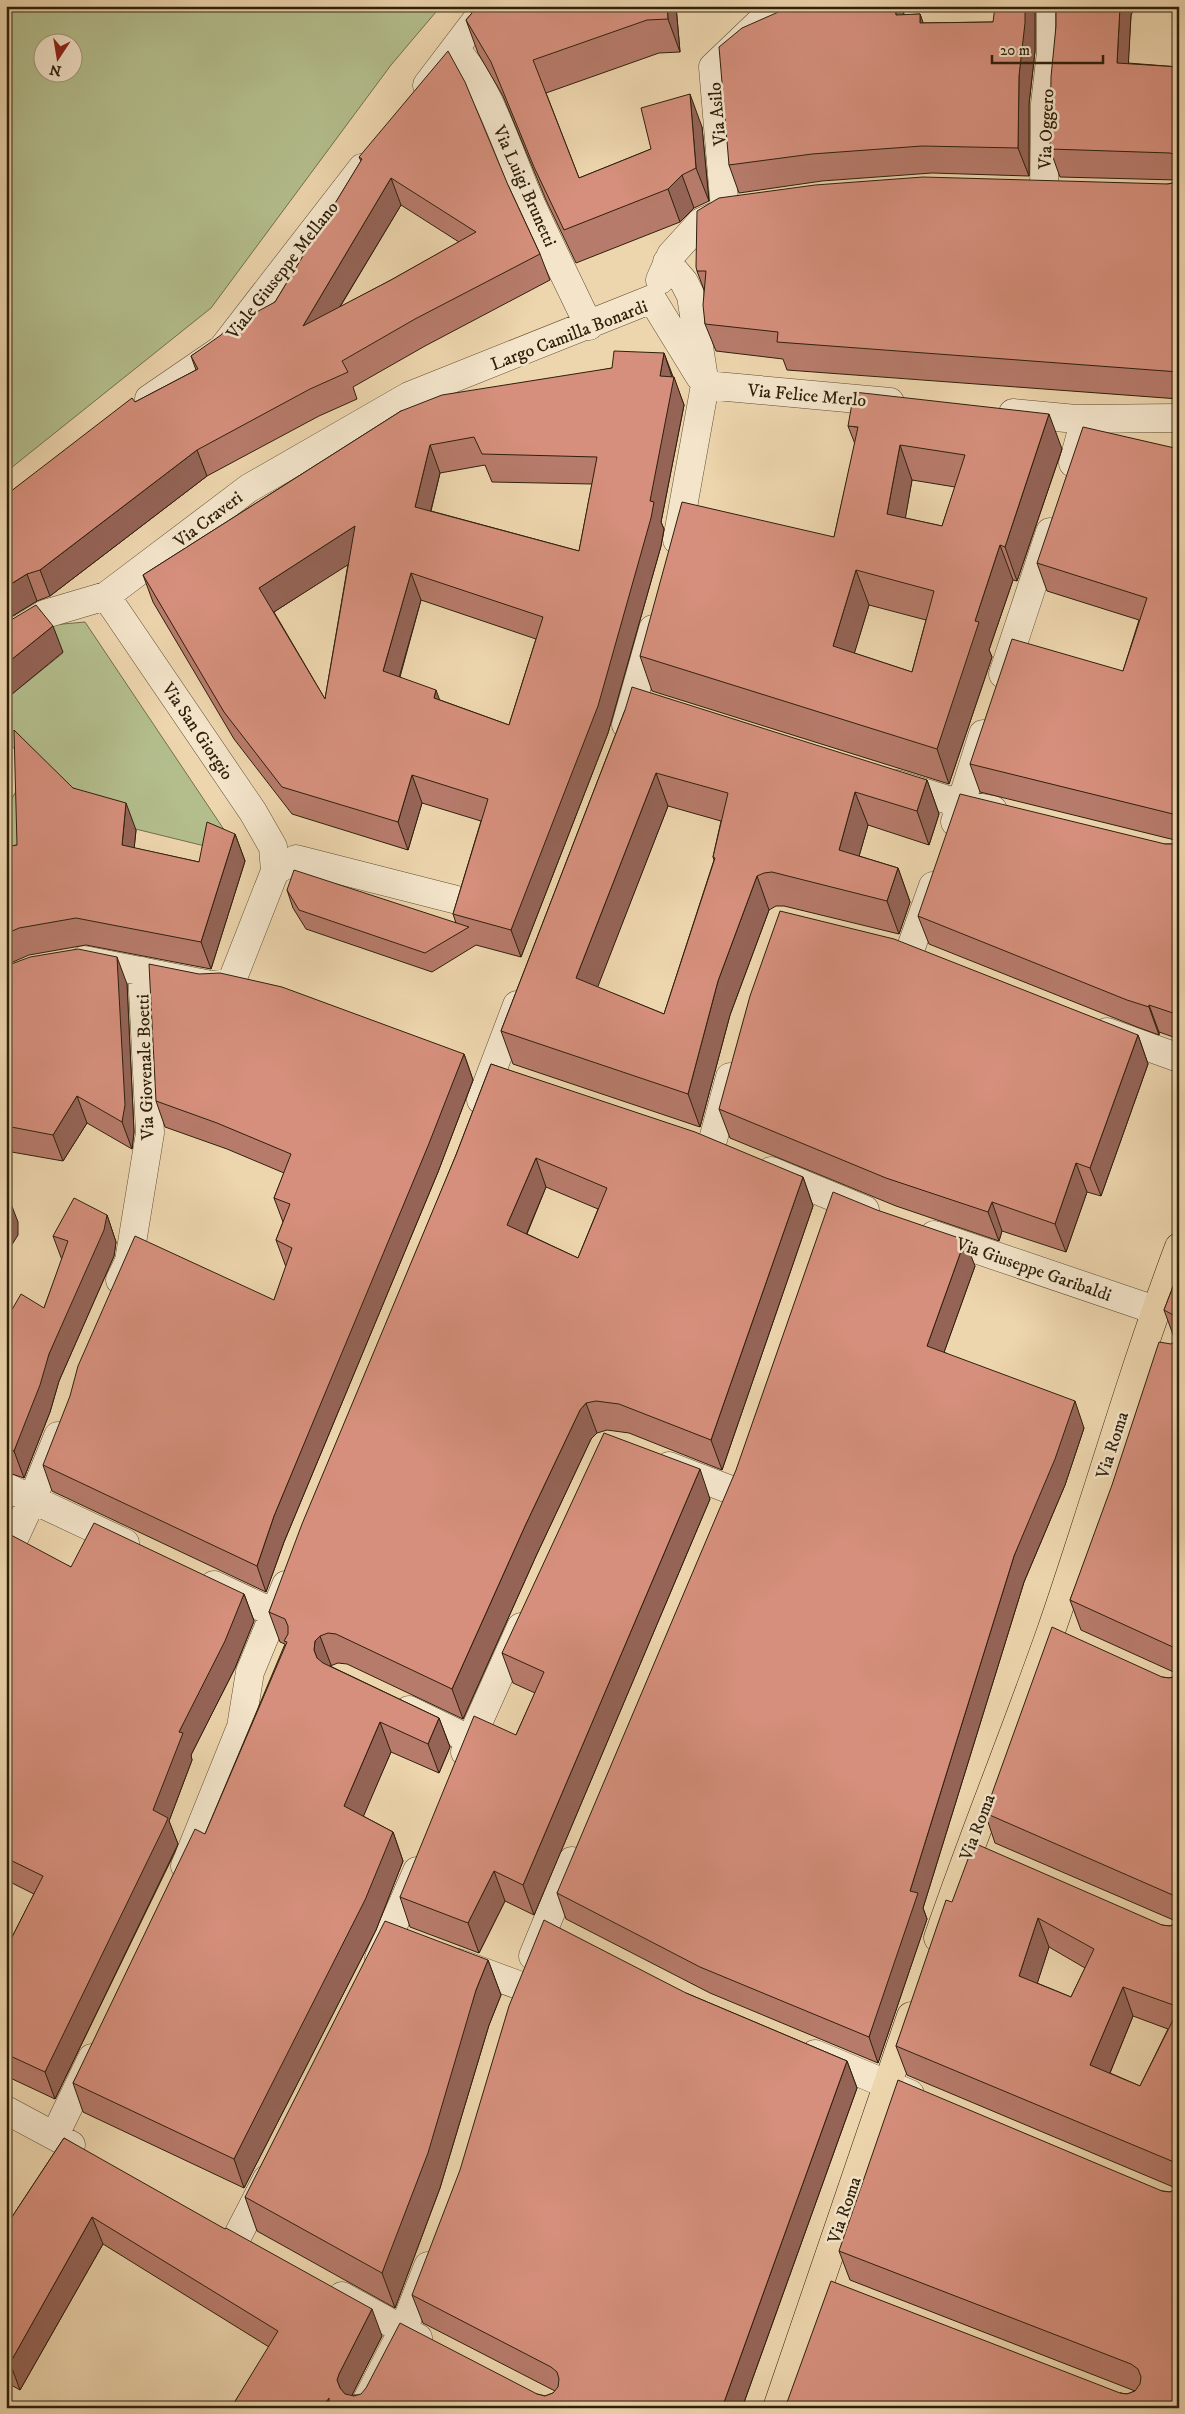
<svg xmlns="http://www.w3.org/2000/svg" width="1185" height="2414" viewBox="0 0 1185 2414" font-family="'IM FELL DW Pica',serif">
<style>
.green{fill:#b4be8d;stroke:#726f4c;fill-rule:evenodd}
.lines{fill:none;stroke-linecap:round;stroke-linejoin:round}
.minor-casing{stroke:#5e4d34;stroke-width:29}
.major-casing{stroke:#2f200c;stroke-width:29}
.minor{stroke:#f3e4ca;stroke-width:28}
.major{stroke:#edd5ad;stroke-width:28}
.wall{fill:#b77b6b;stroke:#2f200c;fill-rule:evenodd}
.shaded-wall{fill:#956457;stroke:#2f200c}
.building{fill:#d58f7c;stroke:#2f200c;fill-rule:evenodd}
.labels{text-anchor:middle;stroke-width:5;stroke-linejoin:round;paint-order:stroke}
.street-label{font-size:18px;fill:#2f200c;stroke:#f3e4ca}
</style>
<rect width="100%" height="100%" fill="#edd5ad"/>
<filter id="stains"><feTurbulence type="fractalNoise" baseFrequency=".004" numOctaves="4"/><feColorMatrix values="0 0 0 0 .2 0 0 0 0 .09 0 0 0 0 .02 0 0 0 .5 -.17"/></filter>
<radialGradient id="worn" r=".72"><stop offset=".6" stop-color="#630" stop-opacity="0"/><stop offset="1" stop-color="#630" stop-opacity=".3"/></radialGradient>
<!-- green -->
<path class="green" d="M6 6H441L391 65 211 308 6 472ZM42 42H72V72H42Z
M85 622 245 861 217 849 99 820 6 874V808L32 765 6 741V699L63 653 41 626Z"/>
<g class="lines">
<defs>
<path id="minor" d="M455 49C489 84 511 160 532 206 550 246 570 286 589 326
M427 85 487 6
M1044 192 1045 104 1051 52V6
M725 211 713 67 760 22 800 6
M667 262 684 282 691 296 705 385 677 540
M660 280 671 255 701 222 729 210
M652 299 700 377
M705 385 890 402
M149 399 222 349 362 168
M1013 413 1076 419 1179 418
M1073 463 1085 419
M6 638 45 614 106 596 249 488 409 396 652 299
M1003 674 1050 532
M626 725 653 629
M897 784 961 804 993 810
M955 822 983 734
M275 871 296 859 457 900
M909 953 933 886
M84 960 211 985 231 983 275 871 273 847 253 812 106 596
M1107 1032 1179 1058
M481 1100 517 1005
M711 1147 730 1077
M771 1171 865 1210
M934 1235 1155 1310
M120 1280 129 1261 150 1133 142 971
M669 1466 731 1490
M6 1487 125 1543
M6 1556 32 1500 58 1436
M214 1585 274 1613
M409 1710 471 1740
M465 1752 521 1627
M185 1866 241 1727 250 1672 286 1585
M533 1956 572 1861
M379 1958 417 1871
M459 1963 521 1986
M815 2054 910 2094
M6 2110 71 2145
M55 2135 92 2058
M237 2237 267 2179
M342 2296 418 2338
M363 2408 403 2330 428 2266"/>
<path id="major" d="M938 1938C973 1836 1014 1736 1050 1634 1095 1505 1131 1374 1179 1247
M777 2408 911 2016"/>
</defs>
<!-- minor casing -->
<use href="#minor" class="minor-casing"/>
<!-- major casing -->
<use href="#major" class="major-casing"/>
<!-- minor -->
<use href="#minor" class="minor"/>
<!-- major -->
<use href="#major" class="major"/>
</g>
<!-- wall -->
<path class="wall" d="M470 6H676L680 52 659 53 546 93 579 178 651 149 702 127 709 201 694 208 680 222 576 263 546 200 503 96 478 53 466 20 472 13Z
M792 6H903L904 15 920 14 923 23 993 22 1035 6V51L1029 104V176L932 173 822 181 739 193 729 165Z
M1056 6H1135L1131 15 1128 63 1179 67V399L787 370 783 359 716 351 705 324 704 290 697 271 1168 184 1177 182 1178 180 1060 177 1050 149 1056 26Z
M359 157 508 185 540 254 550 280 425 346 353 387 357 399 319 416 207 476 50 596 37 601 6 620V495L135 402 196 370 191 356 275 302 361 161ZM401 205 459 242 391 280 340 307Z
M664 353 684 405 661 522 664 529 661 546 608 733 521 957 476 945 432 972 306 929 293 908 287 890 456 923 453 914 481 821 422 803 408 850 292 814 234 739 153 602 143 575 401 411 612 368ZM485 465 492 482 592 484 579 551 431 511 440 473ZM348 564 325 699 274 612ZM421 600 536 639 509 725 440 700 400 677Z
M848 426 1062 449 1017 581 1013 580 989 650 992 657 949 784 652 691 640 656 834 537 855 444ZM912 480 955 487 942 526 905 518ZM869 605 926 620 912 672 854 653Z
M1179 449V841L980 792 970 764 1123 671 1139 620 1047 591 1037 563Z
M625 710 927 780 939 814 929 845 868 825 859 856 898 868 910 902 899 934 784 906H776L769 910 730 1015 700 1127 513 1064 501 1031ZM668 806 721 821 713 857 714 860 664 1014 597 987Z
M73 788 136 830 134 848 199 862 235 834 245 861 211 969 86 945 29 955 6 965V847L17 845Z
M1179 841V1039L1159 1032V1035L1137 1027 929 944 918 916 1165 844H1174Z
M6 966 127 984 134 1132 132 1149 87 1123 63 1161 6 1151Z
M1138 1035 1148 1064 1101 1196 1087 1192 1066 1252 1002 1231 999 1241 896 1206 730 1138 719 1109Z
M464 1054 473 1080 438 1172 284 1542 266 1592 52 1491 43 1465 274 1300 286 1267 276 1240 283 1222 274 1198 284 1173 227 1149 165 1127 156 1101Z
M491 1064 803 1177 813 1206 722 1470 629 1433 607 1430 597 1433 591 1439 536 1556 463 1719 347 1664 338 1663 330 1666 439 1718 450 1747 439 1773 391 1752 363 1816 393 1832 403 1861 376 1930 244 2188 83 2112 73 2083 205 1834 285 1644 280 1642 269 1612 456 1155ZM546 1187 598 1209 578 1258 527 1234Z
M107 1215 116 1242 114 1256 59 1381 50 1412 24 1478 6 1472V1320L44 1308 62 1260 53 1236Z
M975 1266 944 1352 1084 1428 1065 1485 1024 1582 923 1908 927 1919 878 2063 710 1993 566 1919 557 1893Z
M1179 1271V2408L1120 2393 1127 2394 1135 2391 850 2280 839 2251 1162 2191 1170 2192 1178 2189 907 2075 896 2046 952 1902 1170 1926 1178 1922 995 1843 985 1813 1162 1677 1169 1678 1177 1676 1178 1674 1081 1630 1070 1600 1171 1344 1177 1341 1175 1340 1164 1310ZM1049 1947 1085 1968 1071 1997 1037 1983ZM1133 2016 1168 2029 1140 2086 1110 2073Z
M710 1499 534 1915 505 1901 479 1953 410 1927 400 1897 516 1735 535 1693 513 1683 502 1653Z
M6 1541 71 1567 244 1594 254 1621 235 1668 191 1755 192 1760 169 1821 178 1844 175 1852 55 2099 6 2076V1949L34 1894 6 1880Z
M488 1960 501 1995 489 2025 440 2188 395 2308 257 2231 245 2197Z
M686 1993 847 2061 857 2088 742 2408H231L269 2347 103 2244 20 2390 6 2382V2226L64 2138 382 2336 352 2395 537 2394 545 2396 553 2393 555 2391 423 2323 412 2295Z"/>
<!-- shaded-wall -->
<path class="shaded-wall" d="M667 6H676L680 52 668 19Z
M895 6H903L906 43 896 15Z
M1025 6H1035V51L1029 104V176L1018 148 1019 76Z
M1120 6H1135L1131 15 1127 90 1117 63Z
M920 14 930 42 920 23Z
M690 94 702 127 709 201 696 168Z
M682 175 694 208 680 222 668 189Z
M391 178 401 205 312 353 303 326Z
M664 353 673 380 674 377 684 405 661 522 664 529 661 546 608 733 521 957 511 930 650 501 660 376Z
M1049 414 1062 449 1017 581 1005 547Z
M430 445 440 473 425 534 415 507Z
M900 445 912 480 900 549 887 514Z
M197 450 207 476 50 596 40 570Z
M355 526 365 554 269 615 259 588Z
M1000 545 1013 580 989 650 992 657 949 784 937 749 975 621Z
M856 570 869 605 846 681 833 646Z
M411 573 421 600 393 699 383 671Z
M27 574 37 601 6 620V587Z
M53 626 63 652 6 699V664Z
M436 690 446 717 434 698Z
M656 773 668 806 588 1012 576 978Z
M412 775 422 803 408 850 398 822Z
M927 780 939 814 929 845 917 811Z
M855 792 868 825 851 884 839 850Z
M126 803 136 830 132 871 122 845Z
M235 834 245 861 211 969 201 942Z
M898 868 910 902 899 934 887 901Z
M757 876 769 910 730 1015 700 1127 688 1094 718 981Z
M117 957 127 984 134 1132 132 1149 122 1122Z
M1149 1005 1159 1032V1035L1149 1007Z
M1138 1035 1148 1064 1101 1196 1090 1168Z
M464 1054 473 1080 438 1172 284 1542 266 1592 257 1566 274 1516Z
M77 1096 87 1123 63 1161 53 1135Z
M536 1158 546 1187 518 1254 507 1225Z
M1076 1163 1087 1192 1066 1252 1055 1224Z
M803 1177 813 1206 722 1470 711 1440Z
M8 1196 18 1222V1235L6 1254V1211Z
M992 1202 1002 1231 999 1241 988 1212Z
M107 1215 116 1242 114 1256 59 1381 50 1412 24 1478 14 1451 49 1354Z
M965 1240 975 1266 937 1372 927 1346Z
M1075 1401 1084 1428 1065 1485 1024 1582 923 1908 927 1919 878 2063 869 2037 910 1891 1014 1556Z
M586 1403 597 1433 591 1439 536 1556 463 1719 452 1689 525 1526 580 1410Z
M700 1469 710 1499 534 1915 523 1885Z
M6 1492 12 1507 6 1518Z
M244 1594 254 1621 235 1668 191 1755 192 1760 169 1821 178 1844 55 2099 45 2072 153 1810 179 1732Z
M320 1636 331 1665 326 1671 325 1680 314 1650 315 1641Z
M439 1718 450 1747 439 1773 428 1744Z
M380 1722 391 1752 355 1836 344 1806Z
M393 1832 403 1861 376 1930 244 2188 234 2159Z
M494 1871 505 1901 479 1953 468 1923Z
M1038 1918 1049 1947 1030 2006 1019 1976Z
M488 1960 501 1995 489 2025 440 2188 395 2308 382 2273 476 1990Z
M1123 1987 1133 2016 1101 2095 1090 2065Z
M847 2061 857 2088 742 2408H722Z
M92 2217 103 2244 20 2390 10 2363Z
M372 2309 382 2336 349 2401 340 2388 337 2380 339 2374Z
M329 2398 332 2408H322Z"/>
<!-- building -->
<path class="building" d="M470 6H667L668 19 647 20 533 60 579 178 651 149 641 108 690 94 696 168 682 175 668 189 564 230 534 167 491 62 466 20 472 13Z
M792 6H895L896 15 920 14V23L993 22 995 6H1025V23L1019 76 1018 148 922 146 812 154 729 165 719 47 742 28Z
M1056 6H1120L1117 63 1179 67V157L1177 155 1170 153 1050 149 1051 77 1056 26Z
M448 51 465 82 508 185 540 254 415 319 342 361 348 372 310 389 197 450 40 570 27 574 6 587V495L132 398 135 402 198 369 191 356 221 335 227 328 275 302 362 159 359 157ZM391 178 476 232 391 280 303 326Z
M923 177 1168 184 1177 182 1179 180V372L777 342 778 332 705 324 703 305 706 271H697L696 267 697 211 719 198 815 185Z
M614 351 664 353 660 376 674 377 650 501 654 502 651 518 598 706 511 930 453 914 488 799 412 775 398 822 282 787 224 712 143 575 401 411 442 395 612 368ZM474 437 482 454 597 457 579 551 415 507 430 445ZM355 526 325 699 259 588ZM411 573 543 617 509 725 434 698 436 690 383 671Z
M854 392 1049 414 1005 547 1000 545 975 621 979 622 937 749 640 656 682 502 834 537 858 427 848 426ZM900 445 965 455 942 526 887 514ZM856 570 934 591 912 672 833 646Z
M1083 427 1179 449V817L1173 814 970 764 1012 639 1123 671 1147 598 1037 563Z
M36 605 53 626 6 664V623Z
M632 687 927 780 917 811 855 792 839 850 898 868 887 901 772 872 764 873 757 876 718 981 688 1094 501 1031 625 710ZM656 773 728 793 713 857 715 858 664 1014 576 978Z
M14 730 73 788 126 803 122 845 199 862 207 822 235 834 201 942 76 918 19 928 6 934V847L17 845Z
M960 794 1165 844H1174L1179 841V1015L1149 1005V1007L1127 1000 918 916Z
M294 870 469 927 425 953 299 910 287 890Z
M780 911 894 939 1138 1035 1090 1168 1076 1163 1055 1224 992 1202 988 1212 886 1178 719 1109 750 996Z
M78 949 117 957 125 1105 122 1122 77 1096 53 1135 6 1126V966L30 957Z
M149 964 199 974 220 973 282 987 464 1054 428 1146 274 1516 257 1566 43 1465 70 1396 78 1366 135 1236 274 1300 292 1248 276 1240 290 1204 274 1198 291 1154 217 1123 156 1101Z
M491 1064 695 1132 803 1177 711 1440 619 1404 596 1401 586 1403 580 1410 525 1526 452 1689 336 1634 328 1633 320 1636 315 1641 314 1650 317 1658 323 1663 439 1718 428 1744 380 1722 344 1806 393 1832 365 1900 234 2159 73 2083 195 1829 205 1834 287 1642 284 1641 288 1634V1626L285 1619 269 1612 302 1524 456 1155ZM536 1158 607 1188 578 1258 507 1225Z
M833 1192 877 1210 965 1240 927 1346 1075 1401 1055 1459 1014 1556 910 1891 918 1893 869 2037 700 1967 557 1893 736 1470Z
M6 1195 8 1196V1208L6 1211Z
M74 1198 107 1215 104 1230 49 1354 40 1385 14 1451 6 1449V1320L21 1294 44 1308 68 1241 53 1236Z
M1179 1271V1318L1164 1310Z
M1178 1340H1179V1652L1175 1648 1070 1600 1112 1485 1159 1342 1171 1344Z
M604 1433 700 1469 523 1885 494 1871 468 1923 400 1897 474 1716 516 1735 544 1672 502 1653Z
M94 1523 244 1594 225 1641 179 1732 183 1733 153 1810 168 1818 165 1825 45 2072 6 2054V1949L43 1876 6 1858V1541L11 1535 71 1567Z
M1052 1627 1162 1677 1169 1678 1177 1676 1179 1673V1900L1175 1896 985 1813Z
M974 1843 1162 1925 1170 1926 1177 1923 1179 1921V2007L1123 1987 1090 2065 1140 2086 1179 2008V2166L1174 2162 896 2046 946 1900 952 1902ZM1038 1918 1094 1949 1071 1997 1019 1976Z
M544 1920 686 1993 847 2061 722 2408H329V2398L322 2408H231L278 2331 92 2217 10 2363 6 2360V2226L64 2138 225 2229 226 2228 372 2309 339 2374 337 2380 340 2388 345 2394 354 2396 361 2394 366 2388 400 2323 537 2394 545 2396 553 2393 558 2387 559 2379 557 2372 551 2367 412 2295 460 2170 509 2006Z
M385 1921 488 1960 476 1990 428 2153 382 2273 245 2197Z
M898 2080 1162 2191 1170 2192 1177 2189 1179 2188V2408H785L831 2281 1120 2393 1127 2394 1135 2391 1140 2384 1141 2377 1138 2369 1131 2364 839 2251Z"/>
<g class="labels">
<!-- street labels -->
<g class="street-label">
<text transform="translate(717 114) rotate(-95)" y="6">Via Asilo</text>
<text transform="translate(1046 129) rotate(-88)" y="6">Via Oggero</text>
<text transform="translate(525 186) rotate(66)" y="6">Via Luigi Brunetti</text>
<text transform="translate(282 270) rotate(-52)" y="6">Viale Giuseppe Mellano</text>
<text transform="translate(569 335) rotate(-21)" y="6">Largo Camilla Bonardi</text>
<text transform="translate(807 395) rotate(5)" y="6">Via Felice Merlo</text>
<text transform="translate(208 519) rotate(-37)" y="6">Via Craveri</text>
<text transform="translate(198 731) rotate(56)" y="6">Via San Giorgio</text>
<text transform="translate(145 1067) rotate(-92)" y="6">Via Giovenale Boetti</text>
<text transform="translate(1034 1269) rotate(19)" y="6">Via Giuseppe Garibaldi</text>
<text transform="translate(1112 1445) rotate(-72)" y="6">Via Roma</text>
<text transform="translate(977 1827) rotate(-69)" y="6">Via Roma</text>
<text transform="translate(844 2210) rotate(-71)" y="6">Via Roma</text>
</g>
</g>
<!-- margin -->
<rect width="1185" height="2414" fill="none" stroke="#edd5ad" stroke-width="25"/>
<rect x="8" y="8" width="1170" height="2399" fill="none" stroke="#2f200c" stroke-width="2.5"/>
<rect x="12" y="12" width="1160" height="2389" fill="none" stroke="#2f200c"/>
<!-- north arrow -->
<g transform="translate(58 58) rotate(192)"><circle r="24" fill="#f3e4ca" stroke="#a5967e"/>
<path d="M0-4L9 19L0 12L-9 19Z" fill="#8f2418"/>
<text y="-8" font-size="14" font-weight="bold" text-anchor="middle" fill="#2f200c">N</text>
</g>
<!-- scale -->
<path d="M992 55v8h111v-8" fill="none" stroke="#2f200c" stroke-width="2.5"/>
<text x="1000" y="55" font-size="15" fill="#2f200c" stroke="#f3e4ca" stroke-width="4" paint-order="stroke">20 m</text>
<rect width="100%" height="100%" filter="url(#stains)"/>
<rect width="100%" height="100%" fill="url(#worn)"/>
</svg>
